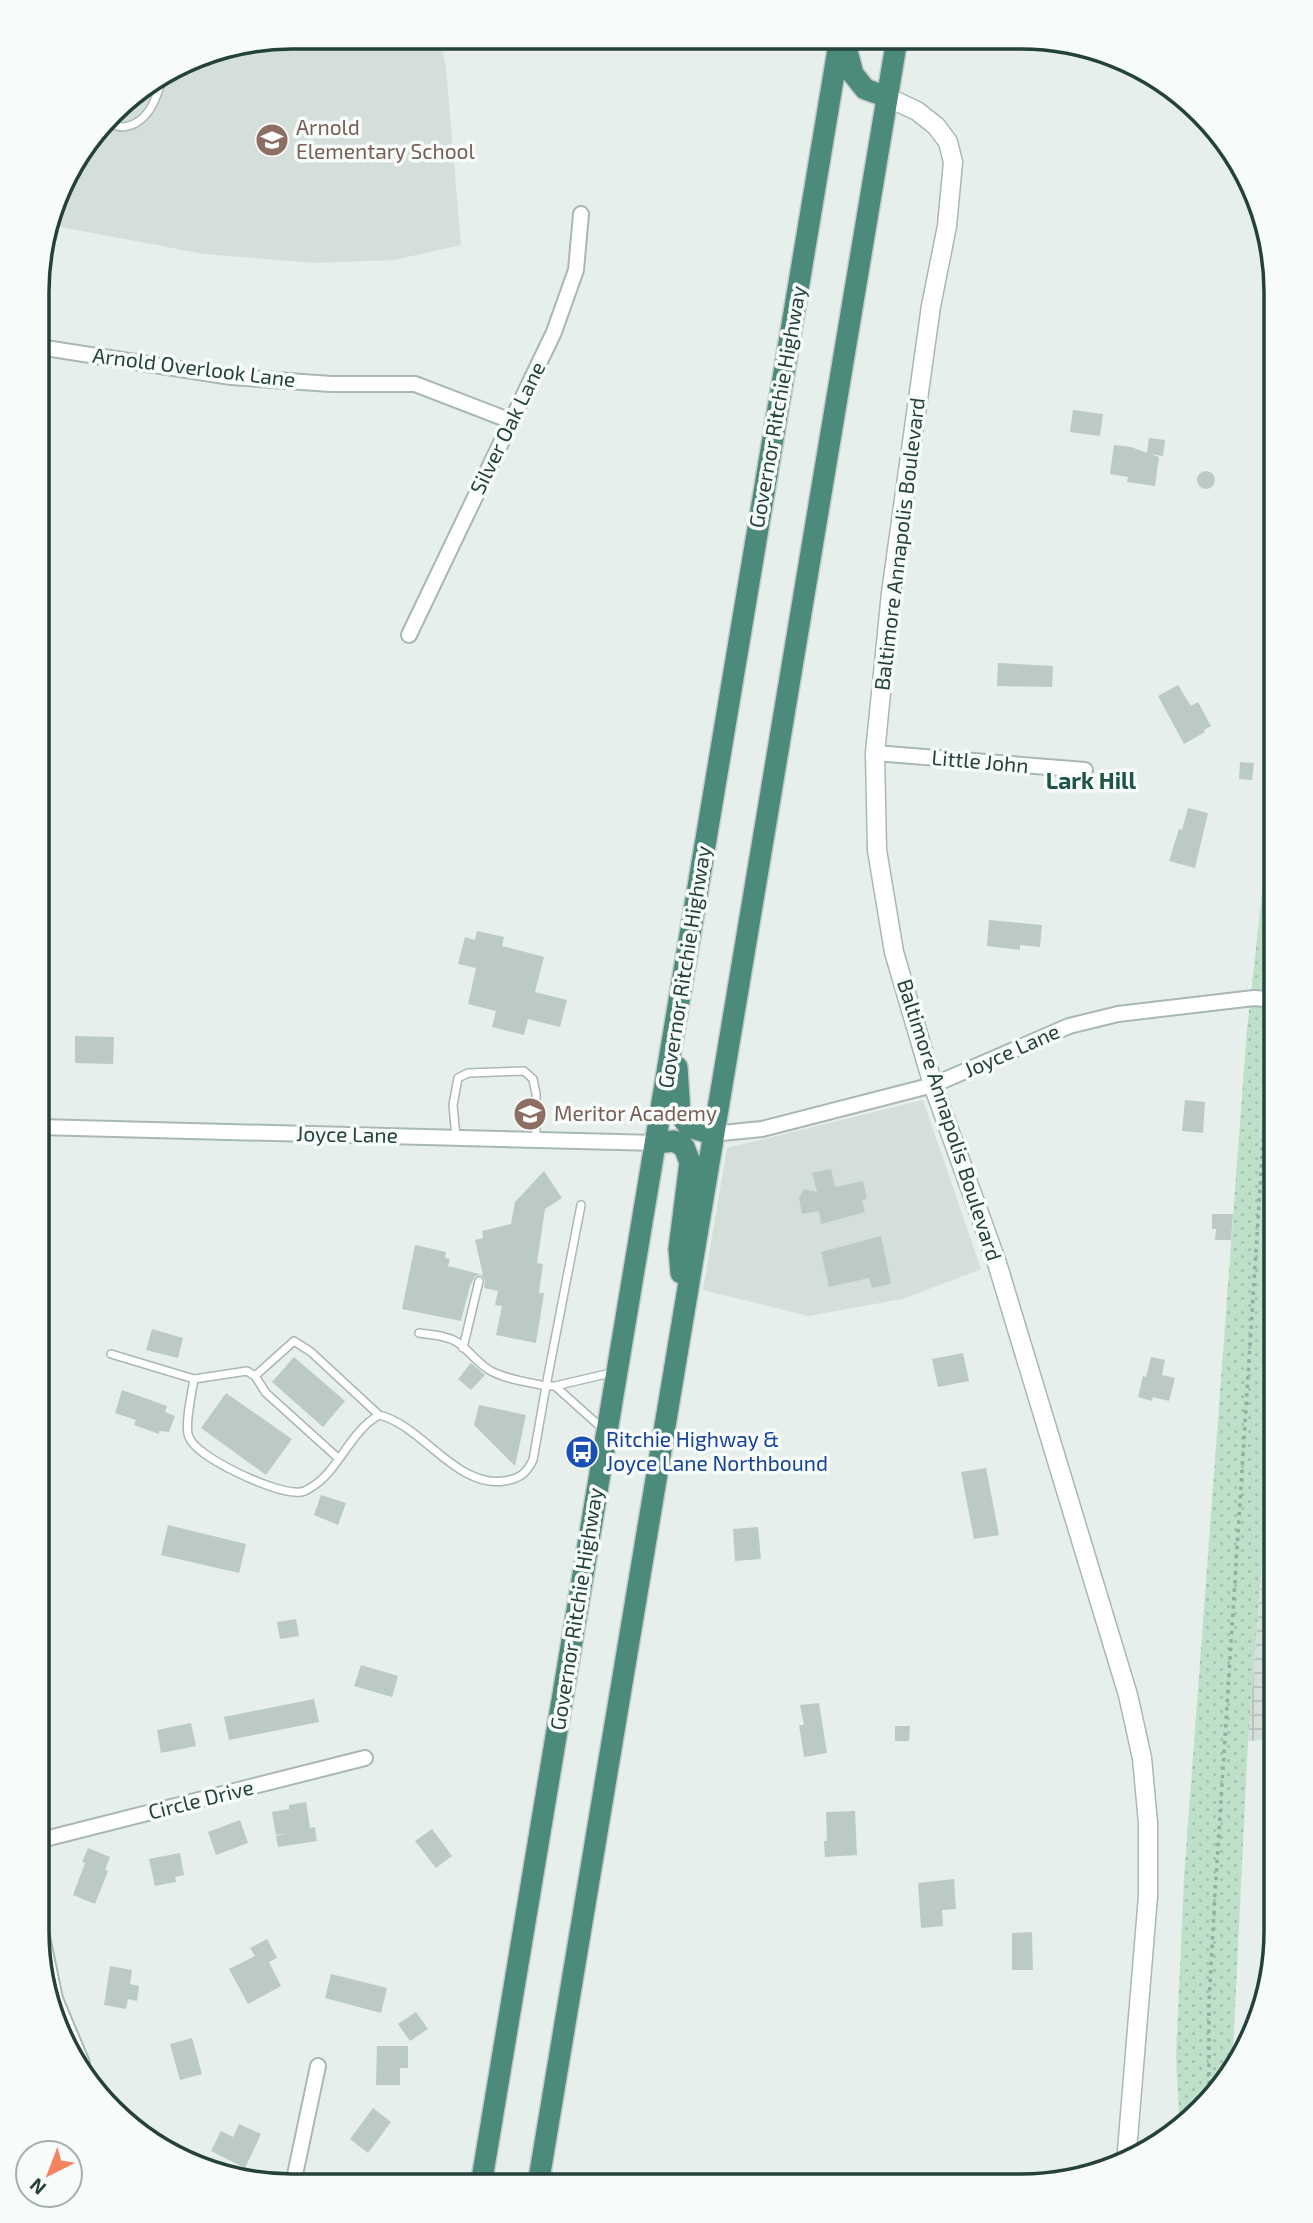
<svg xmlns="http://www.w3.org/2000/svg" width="1313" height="2223" viewBox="0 0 1313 2223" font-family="'Exo 2',sans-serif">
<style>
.built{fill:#d4dfda}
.industrial{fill:url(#industrial-grid)}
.grass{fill:url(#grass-dots)}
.building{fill:#bbcac4}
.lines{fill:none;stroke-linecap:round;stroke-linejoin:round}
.service-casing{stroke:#a8b8b2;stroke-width:10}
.minor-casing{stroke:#a8b8b2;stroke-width:18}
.tertiary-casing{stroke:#a8b8b2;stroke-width:21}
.trunk-casing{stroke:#c2cac8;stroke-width:24}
.path{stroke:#86b3a5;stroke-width:3.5;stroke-dasharray:3.5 5;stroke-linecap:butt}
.service{stroke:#fff;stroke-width:7}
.minor{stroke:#fff;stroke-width:14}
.tertiary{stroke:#fff;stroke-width:18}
.trunk{stroke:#4c8a7c;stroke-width:21}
.path-bridge{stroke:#86b3a5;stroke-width:3.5;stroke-dasharray:3.5 5;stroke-linecap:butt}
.labels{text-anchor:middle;stroke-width:7;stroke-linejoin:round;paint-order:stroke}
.education-label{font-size:21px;fill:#785e54;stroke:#f7fbf9;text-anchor:start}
.street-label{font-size:21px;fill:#24423a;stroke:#f7fbf9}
.transit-label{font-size:21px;fill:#164399;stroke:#f7fbf9;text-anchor:start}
.neighbourhood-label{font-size:23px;font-weight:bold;fill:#1f5548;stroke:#f7fbf9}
.rim{fill:none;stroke:#24423a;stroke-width:3.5}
</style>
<defs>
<pattern id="industrial-grid" width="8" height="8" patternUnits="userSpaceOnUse" patternTransform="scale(1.75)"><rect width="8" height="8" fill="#d4dfda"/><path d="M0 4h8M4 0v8" fill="none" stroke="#b6c1bc"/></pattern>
<pattern id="grass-dots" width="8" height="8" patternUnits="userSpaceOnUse" patternTransform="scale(1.75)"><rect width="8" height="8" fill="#bfe0c8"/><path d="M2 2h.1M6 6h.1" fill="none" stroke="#a4c1ad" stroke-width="1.8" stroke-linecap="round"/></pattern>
</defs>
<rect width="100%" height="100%" fill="#e6efeb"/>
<!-- built -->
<path class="built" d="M292 37H440L446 68 461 245 394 260 315 263 204 254 61 227 50 223 63 179 123 100 195 56Z
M923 1100 981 1269 903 1299 808 1316 703 1290 727 1148Z"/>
<!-- industrial -->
<path class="industrial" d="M1269 1484H1276V1739L1248 1741Z"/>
<!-- grass -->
<path class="grass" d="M1276 768V1389L1248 1741 1232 2071 1224 2086 1180 2130 1176 2057 1184 1878 1247 1029Z"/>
<!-- building -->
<path class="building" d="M1073 410 1103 414 1100 436 1070 432Z
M1149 438 1165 440 1163 456 1150 454 1159 457 1155 486 1127 482 1128 477 1110 474 1114 445 1131 447 1147 453Z
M1197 480a9 9 0 1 1 18 0a9 9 0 1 1-18 0Z
M998 663 1053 666 1052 687 997 686Z
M1178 685 1191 706 1198 702 1211 726 1204 730 1205 732 1184 744 1158 696Z
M1240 762 1254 763 1252 780 1239 779Z
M1188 808 1208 813 1195 868 1169 861 1179 829 1182 830Z
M989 920 1042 925 1040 947 1020 945V950L987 946Z
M477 931 504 937 502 946 544 957 535 992 567 1000 560 1027 528 1019 524 1035 492 1027 496 1011 468 1004 476 968 458 964 465 937 475 940Z
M75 1036 114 1037 113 1064 75 1063Z
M1185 1100 1205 1102 1203 1133 1182 1131Z
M831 1169 835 1187 863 1181 867 1199 862 1200 865 1212 821 1224 819 1211 802 1214 799 1198 804 1189 817 1192 812 1173Z
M544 1171 562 1198 545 1209 537 1263 543 1264 539 1293H544L536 1343 496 1335 502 1306 495 1305 498 1291 484 1288 485 1280 481 1275 475 1276 470 1286 461 1321 402 1309 415 1245 446 1252 445 1258 450 1259 448 1266 483 1275 475 1240 483 1238 482 1231 511 1224 515 1202Z
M1212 1214H1233L1231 1240H1215L1216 1229H1212Z
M881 1236 891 1284 872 1288 869 1278 829 1287 821 1252Z
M152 1329 183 1338 178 1358 146 1350Z
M963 1353 969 1381 938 1387 932 1359Z
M294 1357 345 1401 323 1427 272 1382Z
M1151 1357 1165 1360 1162 1375 1175 1378 1169 1401 1153 1397 1152 1401 1138 1397 1143 1376 1146 1377Z
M471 1363 485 1375 471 1390 458 1379Z
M122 1390 167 1406 165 1412 175 1416 169 1432 159 1431V1434L134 1425 136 1420 115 1413Z
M226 1393 292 1439 266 1475 201 1428Z
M479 1405 526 1415 515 1466 474 1425Z
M986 1468 999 1535 974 1539 961 1472Z
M321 1495 346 1503 338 1525 314 1515Z
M168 1525 246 1544 239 1573 161 1555Z
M758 1527 761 1559 735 1561 733 1529Z
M296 1619 299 1636 280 1639 277 1622Z
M361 1665 398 1676 392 1697 354 1686Z
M314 1699 319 1722 229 1740 224 1717Z
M819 1703 827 1753 804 1757 799 1725H804L800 1705Z
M191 1723 196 1746 161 1753 157 1730Z
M895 1726H910L909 1741H895Z
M306 1802 310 1828 315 1827 317 1841 278 1847 276 1836 287 1833 276 1835 272 1812 289 1809V1805Z
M855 1811 857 1855 825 1857 824 1841H827L826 1812Z
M240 1820 248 1843 216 1855 208 1832Z
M432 1829 452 1856 436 1868 415 1841Z
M88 1848 110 1857 105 1870 108 1871 95 1904 73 1895 85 1863 82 1862Z
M180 1853 184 1875 175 1877 176 1882 155 1886 149 1859Z
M954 1879 956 1909 942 1910 943 1926 921 1928 918 1883Z
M1032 1932 1033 1970H1012V1933Z
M267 1939 277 1958 269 1962 281 1986 248 2004 229 1969 255 1956 250 1948Z
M110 1966 132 1970 130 1984 139 1986 137 2001 128 1999 126 2009 104 2005Z
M331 1974 387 1988 381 2013 325 1998Z
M416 2012 428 2029 410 2041 398 2024Z
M192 2038 202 2074 180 2080 170 2044Z
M377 2046H408V2068H400V2085H376Z
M373 2108 391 2122 368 2153 350 2139Z
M239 2124 261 2134 245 2168 211 2151 221 2131 233 2137Z"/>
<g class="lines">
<defs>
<path id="service" d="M106 123C111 124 118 127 123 127 149 124 157 97 163 76
M456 1137 453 1105 458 1078 468 1073 524 1071 533 1079 536 1094V1140
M581 1205 546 1386H555L604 1430
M463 1348 479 1281
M111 1354 194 1379 247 1371 255 1376 266 1393 338 1458
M255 1376 294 1341 311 1352 379 1415
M194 1379C192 1392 184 1427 189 1437 197 1458 273 1492 295 1492 300 1493 306 1491 310 1488 338 1473 349 1432 379 1415 422 1425 456 1488 504 1481 519 1479 526 1474 533 1460L546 1386C528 1382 508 1380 491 1371 477 1363 469 1350 457 1342 446 1335 431 1335 419 1333
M555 1386 615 1372"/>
<path id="minor" d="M39 347 231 377 331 384H415L511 421
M409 635 554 332 576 270 581 214
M875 753 1085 770
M38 1127 657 1143
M712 1134 762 1129 933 1085 1069 1026 1118 1014 1254 998 1276 1000
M37 1841 365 1758
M37 1912 55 1999 82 2063
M293 2184 318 2066"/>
<path id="tertiary" d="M887 97 917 111 936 126 948 142 953 162 947 226 931 306 891 593 875 753 877 850 894 952 933 1085 997 1263 1128 1695 1142 1758 1148 1823V1896L1126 2163"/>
<path id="trunk" d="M844 39 853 74 865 89 887 97
M677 1067 680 1114 689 1127 712 1134
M657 1143 674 1141 684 1147 690 1162 679 1249 681 1273
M481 2185 840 38
M538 2185 897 39"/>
</defs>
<!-- service casing -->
<use href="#service" class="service-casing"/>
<!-- minor casing -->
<use href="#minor" class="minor-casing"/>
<!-- tertiary casing -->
<use href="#tertiary" class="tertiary-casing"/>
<!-- trunk casing -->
<use href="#trunk" class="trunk-casing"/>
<!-- path -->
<path class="path" d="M1272 958 1276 908
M1209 2101V2003L1214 1910 1270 1031"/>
<!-- service -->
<use href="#service" class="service"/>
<!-- minor -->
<use href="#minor" class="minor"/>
<!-- tertiary -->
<use href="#tertiary" class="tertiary"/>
<!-- trunk -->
<use href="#trunk" class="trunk"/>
<!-- path-bridge -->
<path class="path-bridge" d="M1270 1031 1272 958"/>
</g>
<!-- icons -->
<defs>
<symbol id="school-disc" viewBox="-11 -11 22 22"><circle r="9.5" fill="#8d6e63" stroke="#f7fbf9"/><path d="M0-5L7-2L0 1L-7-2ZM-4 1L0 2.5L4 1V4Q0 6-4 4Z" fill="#fff"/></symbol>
<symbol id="bus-disc" viewBox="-11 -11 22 22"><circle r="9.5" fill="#1a4fb4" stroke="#f7fbf9"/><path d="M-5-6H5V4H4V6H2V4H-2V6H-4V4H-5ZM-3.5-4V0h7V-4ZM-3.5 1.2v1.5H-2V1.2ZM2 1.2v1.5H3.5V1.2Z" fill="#fff"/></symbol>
</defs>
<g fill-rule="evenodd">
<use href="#school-disc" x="253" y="121" width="38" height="38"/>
<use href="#school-disc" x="511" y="1095" width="38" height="38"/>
<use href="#bus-disc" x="563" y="1433" width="38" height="38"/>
</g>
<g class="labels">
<!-- education labels -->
<g class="education-label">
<text x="296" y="135">Arnold<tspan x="296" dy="24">Elementary School</tspan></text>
<text x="554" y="1121">Meritor Academy</text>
</g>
<!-- street labels -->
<g class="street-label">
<text transform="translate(194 368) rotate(7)" y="7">Arnold Overlook Lane</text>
<text transform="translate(778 407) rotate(-80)" y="7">Governor Ritchie Highway</text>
<text transform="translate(508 428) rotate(-64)" y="7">Silver Oak Lane</text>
<text transform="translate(900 544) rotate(-83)" y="7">Baltimore Annapolis Boulevard</text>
<text transform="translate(980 762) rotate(5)" y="7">Little John</text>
<text transform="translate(685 967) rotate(-81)" y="7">Governor Ritchie Highway</text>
<text transform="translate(1012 1051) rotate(-24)" y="7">Joyce Lane</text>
<text transform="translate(949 1120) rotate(72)" y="7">Baltimore Annapolis Boulevard</text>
<text transform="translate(347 1135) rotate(1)" y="7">Joyce Lane</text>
<text transform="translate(577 1609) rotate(-81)" y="7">Governor Ritchie Highway</text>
<text transform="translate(201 1800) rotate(-14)" y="7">Circle Drive</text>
</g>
<!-- transit labels -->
<g class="transit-label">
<text x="606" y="1447">Ritchie Highway &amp;<tspan x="606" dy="24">Joyce Lane Northbound</tspan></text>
</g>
<!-- neighbourhood labels -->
<g class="neighbourhood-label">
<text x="1091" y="789">Lark Hill</text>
</g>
</g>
<!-- crop -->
<path d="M0 0H1313V2223H0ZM292 49H1021A243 243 0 0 1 1264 292V1931A243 243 0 0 1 1021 2174H292A243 243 0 0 1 49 1931V292A243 243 0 0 1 292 49Z" fill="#f7fbf9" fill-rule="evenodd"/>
<path class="rim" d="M292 49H1021A243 243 0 0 1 1264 292V1931A243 243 0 0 1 1021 2174H292A243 243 0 0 1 49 1931V292A243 243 0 0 1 292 49Z"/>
<!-- north arrow -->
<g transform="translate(49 2174) rotate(222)"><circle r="33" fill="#f7fbf9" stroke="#a3b1ad" stroke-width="2"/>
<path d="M0-5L12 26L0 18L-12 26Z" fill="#f4845f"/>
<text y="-10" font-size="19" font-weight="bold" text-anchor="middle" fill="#24423a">N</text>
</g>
</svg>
